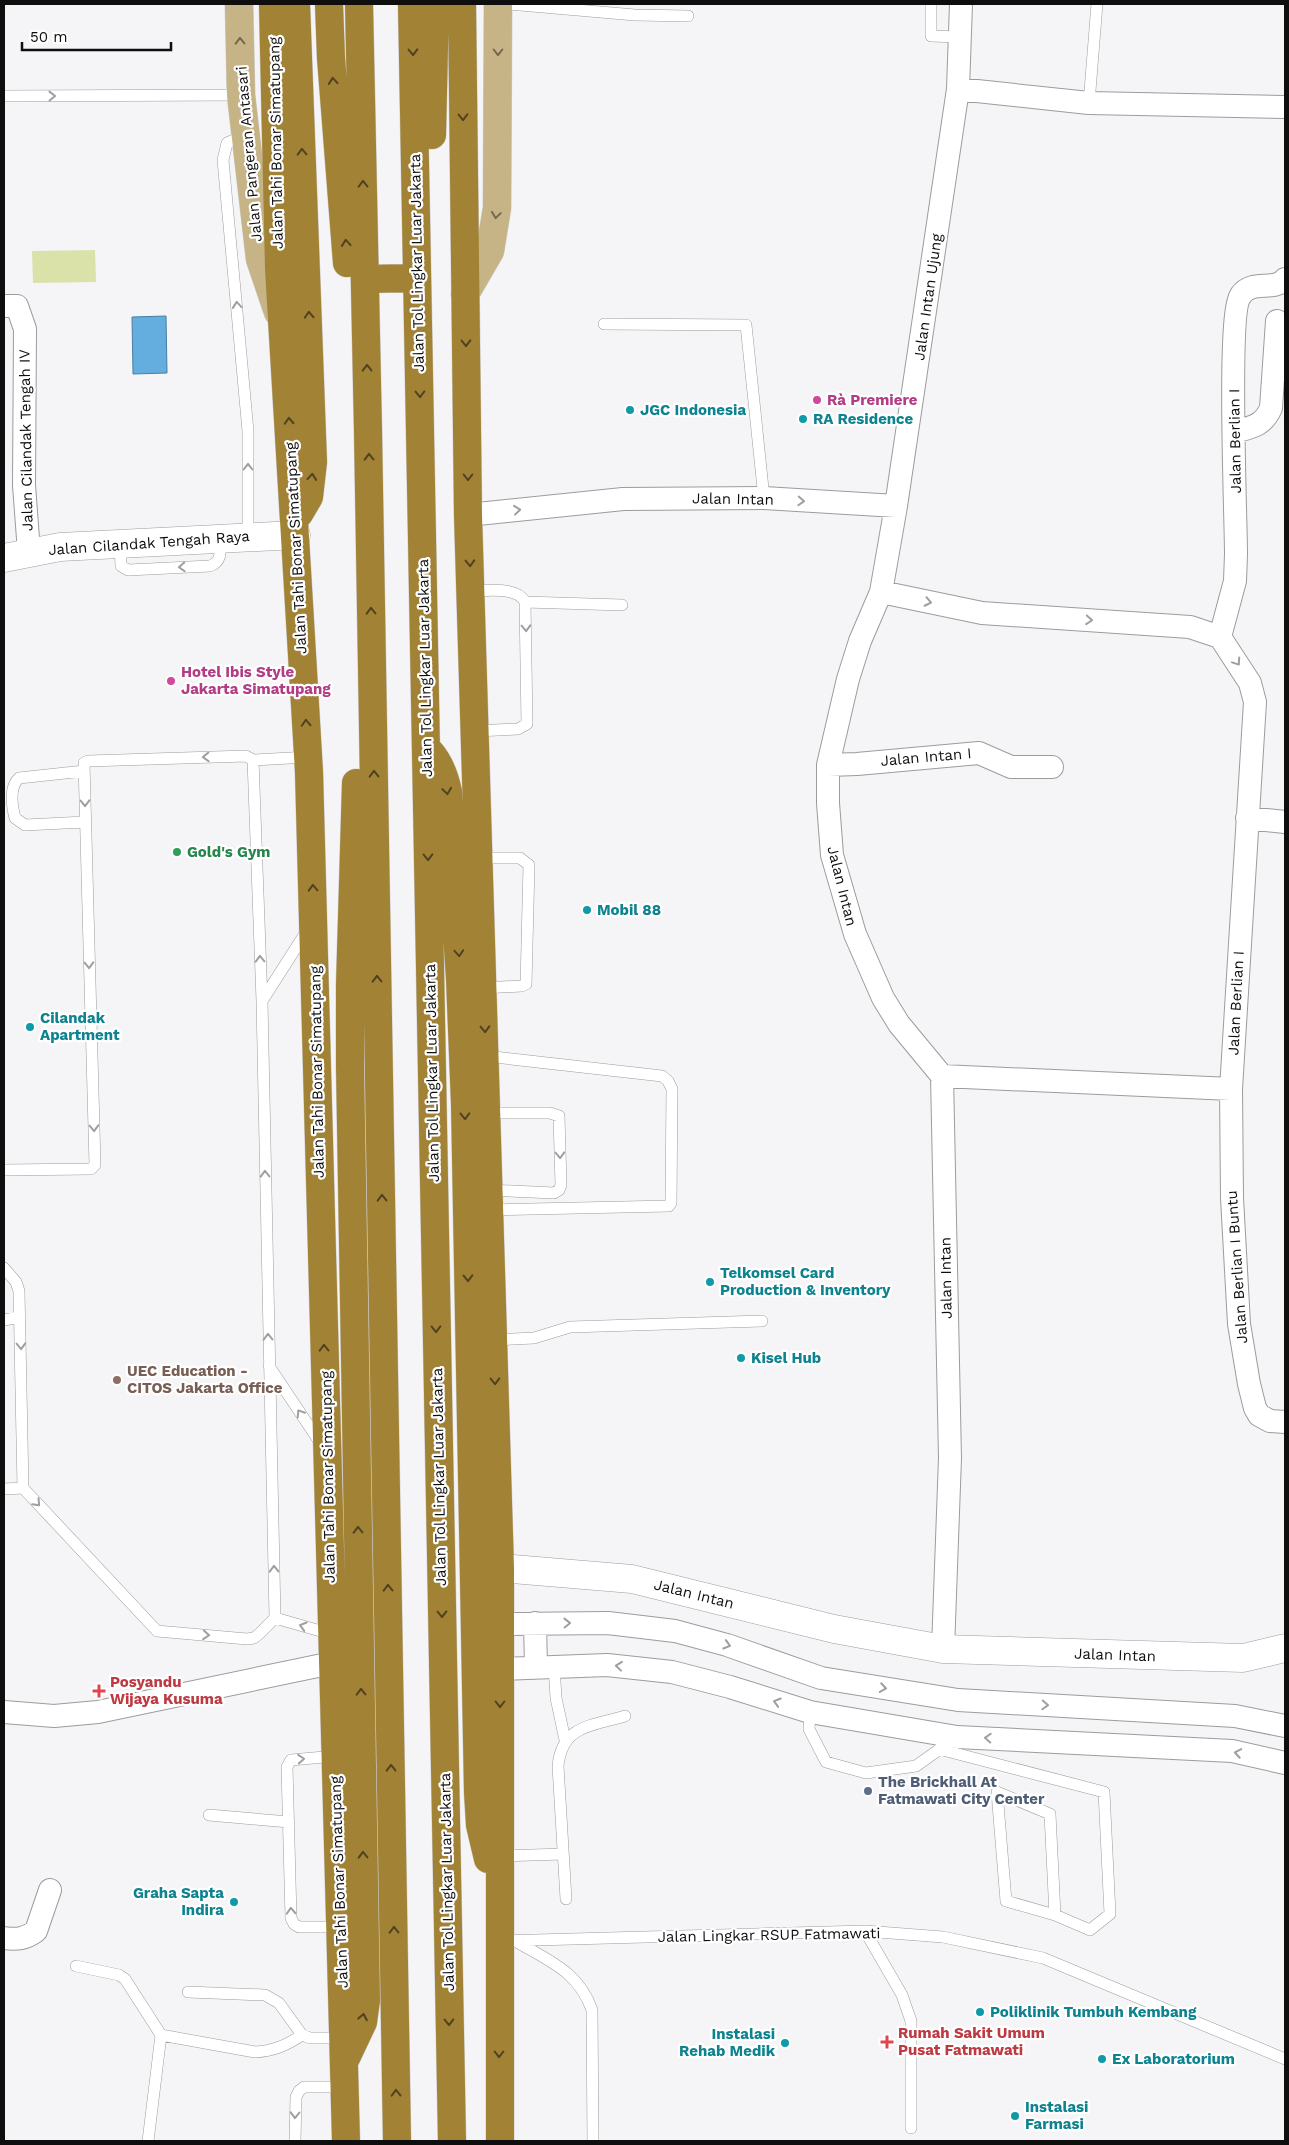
<svg xmlns="http://www.w3.org/2000/svg" width="1289" height="2145" viewBox="0 0 1289 2145" font-family="'Work Sans',sans-serif">
<style>
.green{fill:#dae2aa}
.water{fill:#63addf;stroke:#4a7da1}
.lines{fill:none;stroke-linecap:round;stroke-linejoin:round}
.lane-casing{stroke:#9c9c9e;stroke-width:12}
.street-casing{stroke:#9c9c9e;stroke-width:24}
.secondary-casing{stroke:#9c9c9e;stroke-width:29}
.primary-casing{stroke:#cfcfcf;stroke-width:29}
.highway-casing{stroke:#cfcfcf;stroke-width:29}
.lane{stroke:#fff;stroke-width:11}
.street{stroke:#fff;stroke-width:22}
.secondary{stroke:#fff;stroke-width:28}
.primary{stroke:#c7b486;stroke-width:28}
.highway{stroke:#a28235;stroke-width:28}
.oneway{stroke:#746950}
.oneway2{stroke:#514220}
.oneway3{stroke:#9f9f9f}
.hotel-dot{fill:#d1479c;stroke:#fff;stroke-width:2}
.culture-dot{fill:#0f9aa8;stroke:#fff;stroke-width:2}
.leisure-dot{fill:#2e9e5b;stroke:#fff;stroke-width:2}
.education-dot{fill:#8d6e63;stroke:#fff;stroke-width:2}
.health-dot{fill:#e0444e;stroke:#fff;stroke-width:2}
.service-dot{fill:#5c6f8a;stroke:#fff;stroke-width:2}
.labels{text-anchor:middle;stroke-width:4.5;stroke-linejoin:round;paint-order:stroke}
.street-label{font-size:15px;fill:#0e0e0f;stroke:#fff}
.hotel-label{font-size:15px;font-weight:bold;fill:#b23c85;stroke:#fff;text-anchor:start}
.culture-label{font-size:15px;font-weight:bold;fill:#0d838f;stroke:#fff;text-anchor:start}
.leisure-label{font-size:15px;font-weight:bold;fill:#27864d;stroke:#fff;text-anchor:start}
.education-label{font-size:15px;font-weight:bold;fill:#785e54;stroke:#fff;text-anchor:start}
.health-label{font-size:15px;font-weight:bold;fill:#be3a42;stroke:#fff;text-anchor:start}
.service-label{font-size:15px;font-weight:bold;fill:#4e5e75;stroke:#fff;text-anchor:start}
</style>
<rect width="100%" height="100%" fill="#f5f5f7"/>
<!-- green -->
<path class="green" d="M95 250 96 282 33 283 32 251Z"/>
<!-- water -->
<path class="water" d="M166 316 167 373 133 374 132 317Z"/>
<g class="lines">
<defs>
<path id="lane" d="M508 4 635 15 688 16
M931 4V36L960 37
M4 96 241 95
M1089 103 1097 4
M245 135 227 143 223 160 248 431V537
M604 324 746 325 764 498
M120 544 121 566 128 570 210 566C223 561 220 551 219 539
M471 591C486 591 517 586 525 602L527 724 518 729 475 731
M525 602 622 605
M84 771 19 778C9 787 12 806 15 818L25 825 85 822
M480 858H520L529 865 526 984 522 986 483 988
M262 1001 308 929
M485 1056 662 1076 668 1081 672 1089 671 1203 669 1206 490 1210
M487 1113H550L559 1116 561 1185 559 1190 554 1193 489 1190
M4 1170 91 1169 95 1165 84 763 88 761 246 756 253 760 308 757
M4 1268 16 1282 19 1291 23 1488 157 1631 247 1639 254 1638 260 1633 275 1618 262 1001 253 760
M4 1320 20 1317
M493 1340 534 1338 570 1327 762 1321
M269 1366 321 1444
M4 1489 23 1488
M275 1618 331 1634
M554 1666 556 1698 565 1740
M810 1712 809 1729 826 1762 866 1773 916 1766 944 1746
M939 1749 1104 1792 1110 1914 1090 1930 1055 1915 1006 1901 997 1792 1050 1814 1055 1915
M335 1756 291 1760 287 1767 291 1918 294 1924 299 1927H340
M209 1815 289 1822
M500 1856 563 1854
M566 1899 558 1766C562 1725 592 1726 625 1716
M865 1931 902 1995 911 2021V2128
M500 1941 865 1931 943 1937 1043 1958 1285 2059
M517 1942C549 1961 579 1972 592 2010L593 2141
M76 1966 119 1975 125 1979 161 2035 148 2141
M188 1992 265 1995 279 2003 302 2035 310 2038H344
M161 2035 255 2052C274 2051 287 2045 302 2035
M295 2141 296 2097 299 2091 304 2087H345"/>
<path id="street" d="M958 89 1089 103 1285 107
M4 306H17L25 329 24 485 29 552
M1234 432C1252 427 1263 426 1271 408L1277 321
M468 515 623 499 764 498 896 506
M881 592 982 613 1190 627 1220 637 1250 683 1255 702 1231 1089 1232 1198 1239 1324 1249 1384 1255 1408 1259 1415 1270 1421 1285 1422
M1220 637 1235 581 1236 554C1236 517 1227 312 1241 295 1252 279 1274 292 1285 279
M828 765 857 764 979 753 1011 767H1052
M1247 818 1285 822
M942 1076 1231 1089
M535 1623 536 1667
M501 1624 608 1623 675 1631 727 1645 821 1678 958 1700 1235 1716 1285 1726
M943 1649 950 1458 942 1076 899 1024 883 998 855 934 832 855 828 803V765L848 679 860 641 881 592 896 506 958 89 961 4
M501 1669 607 1665 672 1672 730 1687 810 1712 957 1737 1232 1751 1285 1763
M4 1712 54 1716 98 1712 332 1663
M4 1938C16 1940 25 1939 36 1931L50 1890"/>
<path id="secondary" d="M4 558 60 547 296 535
M500 1568 632 1579 834 1629 943 1649 1243 1658 1285 1648"/>
<path id="primary" d="M239 4 241 95 260 259 278 312
M465 294 490 251 497 208 498 4"/>
<path id="highway" d="M273 4 279 269 309 772 346 2141
M296 4 313 462 309 497 299 514
M329 4 331 58 347 263
M359 4 368 431 397 2141
M412 4 452 2141
M462 4 468 515 500 1568V2141
M432 135 435 4
M365 279 417 278
M431 753C441 765 445 777 448 792L460 979 465 1104 478 1792 480 1825 488 1859
M346 2058 363 2022 366 2000 350 1066V985L356 783"/>
</defs>
<!-- lane casing -->
<use href="#lane" class="lane-casing"/>
<!-- street casing -->
<use href="#street" class="street-casing"/>
<!-- secondary casing -->
<use href="#secondary" class="secondary-casing"/>
<!-- primary casing -->
<use href="#primary" class="primary-casing"/>
<!-- highway casing -->
<use href="#highway" class="highway-casing"/>
<!-- lane -->
<use href="#lane" class="lane"/>
<!-- street -->
<use href="#street" class="street"/>
<!-- secondary -->
<use href="#secondary" class="secondary"/>
<!-- primary -->
<use href="#primary" class="primary"/>
<!-- highway -->
<use href="#highway" class="highway"/>
</g>
<!-- one-way arrows -->
<defs><path id="oneway-chevron" d="M-2-3.5L2.5 0L-2 3.5" fill="none" stroke-width="1.6" stroke-linecap="round" stroke-linejoin="round" transform="scale(1.25)"/></defs>
<g class="oneway">
<use href="#oneway-chevron" transform="translate(240 41) rotate(-91)"/>
<use href="#oneway-chevron" transform="translate(498 52) rotate(90)"/>
<use href="#oneway-chevron" transform="translate(496 215) rotate(98)"/>
</g>
<g class="oneway2">
<use href="#oneway-chevron" transform="translate(413 52) rotate(89)"/>
<use href="#oneway-chevron" transform="translate(333 81) rotate(-95)"/>
<use href="#oneway-chevron" transform="translate(463 117) rotate(89)"/>
<use href="#oneway-chevron" transform="translate(302 152) rotate(-92)"/>
<use href="#oneway-chevron" transform="translate(363 184) rotate(-91)"/>
<use href="#oneway-chevron" transform="translate(346 243) rotate(-95)"/>
<use href="#oneway-chevron" transform="translate(309 315) rotate(-93)"/>
<use href="#oneway-chevron" transform="translate(466 343) rotate(89)"/>
<use href="#oneway-chevron" transform="translate(367 368) rotate(-91)"/>
<use href="#oneway-chevron" transform="translate(420 394) rotate(89)"/>
<use href="#oneway-chevron" transform="translate(289 421) rotate(-93)"/>
<use href="#oneway-chevron" transform="translate(369 457) rotate(-91)"/>
<use href="#oneway-chevron" transform="translate(312 477) rotate(-85)"/>
<use href="#oneway-chevron" transform="translate(468 477) rotate(90)"/>
<use href="#oneway-chevron" transform="translate(470 563) rotate(88)"/>
<use href="#oneway-chevron" transform="translate(371 611) rotate(-91)"/>
<use href="#oneway-chevron" transform="translate(306 723) rotate(-93)"/>
<use href="#oneway-chevron" transform="translate(374 774) rotate(-91)"/>
<use href="#oneway-chevron" transform="translate(447 791) rotate(82)"/>
<use href="#oneway-chevron" transform="translate(428 857) rotate(89)"/>
<use href="#oneway-chevron" transform="translate(313 888) rotate(-92)"/>
<use href="#oneway-chevron" transform="translate(459 953) rotate(86)"/>
<use href="#oneway-chevron" transform="translate(377 979) rotate(-91)"/>
<use href="#oneway-chevron" transform="translate(485 1029) rotate(88)"/>
<use href="#oneway-chevron" transform="translate(465 1116) rotate(89)"/>
<use href="#oneway-chevron" transform="translate(382 1198) rotate(-91)"/>
<use href="#oneway-chevron" transform="translate(468 1278) rotate(89)"/>
<use href="#oneway-chevron" transform="translate(436 1329) rotate(89)"/>
<use href="#oneway-chevron" transform="translate(324 1348) rotate(-91)"/>
<use href="#oneway-chevron" transform="translate(495 1381) rotate(88)"/>
<use href="#oneway-chevron" transform="translate(358 1530) rotate(-91)"/>
<use href="#oneway-chevron" transform="translate(388 1588) rotate(-91)"/>
<use href="#oneway-chevron" transform="translate(442 1614) rotate(89)"/>
<use href="#oneway-chevron" transform="translate(361 1692) rotate(-91)"/>
<use href="#oneway-chevron" transform="translate(500 1704) rotate(90)"/>
<use href="#oneway-chevron" transform="translate(391 1768) rotate(-91)"/>
<use href="#oneway-chevron" transform="translate(363 1855) rotate(-91)"/>
<use href="#oneway-chevron" transform="translate(394 1930) rotate(-91)"/>
<use href="#oneway-chevron" transform="translate(363 2017) rotate(-79)"/>
<use href="#oneway-chevron" transform="translate(449 2022) rotate(89)"/>
<use href="#oneway-chevron" transform="translate(499 2054) rotate(90)"/>
<use href="#oneway-chevron" transform="translate(396 2093) rotate(-91)"/>
</g>
<g class="oneway3">
<use href="#oneway-chevron" transform="translate(52 96) rotate(-1)"/>
<use href="#oneway-chevron" transform="translate(237 305) rotate(-95)"/>
<use href="#oneway-chevron" transform="translate(248 467) rotate(-90)"/>
<use href="#oneway-chevron" transform="translate(801 501) rotate(3)"/>
<use href="#oneway-chevron" transform="translate(517 510) rotate(-6)"/>
<use href="#oneway-chevron" transform="translate(182 567) rotate(177)"/>
<use href="#oneway-chevron" transform="translate(928 602) rotate(12)"/>
<use href="#oneway-chevron" transform="translate(1089 620) rotate(4)"/>
<use href="#oneway-chevron" transform="translate(526 628) rotate(88)"/>
<use href="#oneway-chevron" transform="translate(1237 662) rotate(56)"/>
<use href="#oneway-chevron" transform="translate(206 757) rotate(178)"/>
<use href="#oneway-chevron" transform="translate(85 803) rotate(89)"/>
<use href="#oneway-chevron" transform="translate(260 959) rotate(-92)"/>
<use href="#oneway-chevron" transform="translate(89 965) rotate(88)"/>
<use href="#oneway-chevron" transform="translate(94 1128) rotate(88)"/>
<use href="#oneway-chevron" transform="translate(560 1155) rotate(88)"/>
<use href="#oneway-chevron" transform="translate(265 1174) rotate(-91)"/>
<use href="#oneway-chevron" transform="translate(268 1337) rotate(-91)"/>
<use href="#oneway-chevron" transform="translate(21 1346) rotate(88)"/>
<use href="#oneway-chevron" transform="translate(300 1413) rotate(-123)"/>
<use href="#oneway-chevron" transform="translate(37 1503) rotate(47)"/>
<use href="#oneway-chevron" transform="translate(274 1569) rotate(-91)"/>
<use href="#oneway-chevron" transform="translate(567 1623) rotate(-1)"/>
<use href="#oneway-chevron" transform="translate(303 1626) rotate(-164)"/>
<use href="#oneway-chevron" transform="translate(206 1635) rotate(5)"/>
<use href="#oneway-chevron" transform="translate(727 1645) rotate(17)"/>
<use href="#oneway-chevron" transform="translate(619 1666) rotate(-174)"/>
<use href="#oneway-chevron" transform="translate(883 1688) rotate(9)"/>
<use href="#oneway-chevron" transform="translate(777 1702) rotate(-163)"/>
<use href="#oneway-chevron" transform="translate(1045 1705) rotate(3)"/>
<use href="#oneway-chevron" transform="translate(988 1738) rotate(-177)"/>
<use href="#oneway-chevron" transform="translate(1238 1753) rotate(-170)"/>
<use href="#oneway-chevron" transform="translate(301 1759) rotate(-4)"/>
<use href="#oneway-chevron" transform="translate(291 1911) rotate(-93)"/>
<use href="#oneway-chevron" transform="translate(295 2115) rotate(91)"/>
</g>
<!-- markers -->
<g class="hotel-dot">
<circle cx="817" cy="400" r="5"/>
<circle cx="171" cy="681" r="5"/>
</g>
<g class="culture-dot">
<circle cx="630" cy="410" r="5"/>
<circle cx="803" cy="419" r="5"/>
<circle cx="587" cy="910" r="5"/>
<circle cx="30" cy="1027" r="5"/>
<circle cx="710" cy="1282" r="5"/>
<circle cx="741" cy="1358" r="5"/>
<circle cx="234" cy="1902" r="5"/>
<circle cx="980" cy="2012" r="5"/>
<circle cx="785" cy="2043" r="5"/>
<circle cx="1102" cy="2059" r="5"/>
<circle cx="1015" cy="2116" r="5"/>
</g>
<circle class="leisure-dot" cx="177" cy="852" r="5"/>
<circle class="education-dot" cx="117" cy="1380" r="5"/>
<g class="health-dot">
<path d="M96.5 1683.5h5v5h5v5h-5v5h-5v-5h-5v-5h5z"/>
<path d="M884.5 2034.5h5v5h5v5h-5v5h-5v-5h-5v-5h5z"/>
</g>
<circle class="service-dot" cx="868" cy="1791" r="5"/>
<g class="labels">
<!-- street labels -->
<g class="street-label">
<text transform="translate(276 143) rotate(-91)" y="5">Jalan Tahi Bonar Simatupang</text>
<text transform="translate(249 154) rotate(-95)" y="5">Jalan Pangeran Antasari</text>
<text transform="translate(417 263) rotate(-91)" y="5">Jalan Tol Lingkar Luar Jakarta</text>
<text transform="translate(928 297) rotate(-82)" y="5">Jalan Intan Ujung</text>
<text transform="translate(26 440) rotate(-91)" y="5">Jalan Cilandak Tengah IV</text>
<text transform="translate(1235 441) rotate(-91)" y="5">Jalan Berlian I</text>
<text transform="translate(733 499) rotate(1)" y="5">Jalan Intan</text>
<text transform="translate(149 543) rotate(-4)" y="5">Jalan Cilandak Tengah Raya</text>
<text transform="translate(296 548) rotate(-93)" y="5">Jalan Tahi Bonar Simatupang</text>
<text transform="translate(425 668) rotate(-91)" y="5">Jalan Tol Lingkar Luar Jakarta</text>
<text transform="translate(926 757) rotate(-5)" y="5">Jalan Intan I</text>
<text transform="translate(842 886) rotate(76)" y="5">Jalan Intan</text>
<text transform="translate(1236 1003) rotate(-87)" y="5">Jalan Berlian I</text>
<text transform="translate(317 1072) rotate(-91)" y="5">Jalan Tahi Bonar Simatupang</text>
<text transform="translate(432 1073) rotate(-91)" y="5">Jalan Tol Lingkar Luar Jakarta</text>
<text transform="translate(1237 1267) rotate(-94)" y="5">Jalan Berlian I Buntu</text>
<text transform="translate(946 1278) rotate(-91)" y="5">Jalan Intan</text>
<text transform="translate(328 1477) rotate(-91)" y="5">Jalan Tahi Bonar Simatupang</text>
<text transform="translate(439 1477) rotate(-91)" y="5">Jalan Tol Lingkar Luar Jakarta</text>
<text transform="translate(694 1594) rotate(14)" y="5">Jalan Intan</text>
<text transform="translate(1115 1655) rotate(2)" y="5">Jalan Intan</text>
<text transform="translate(339 1882) rotate(-92)" y="5">Jalan Tahi Bonar Simatupang</text>
<text transform="translate(447 1882) rotate(-91)" y="5">Jalan Tol Lingkar Luar Jakarta</text>
<text transform="translate(769 1935) rotate(-1)" y="5">Jalan Lingkar RSUP Fatmawati</text>
</g>
<!-- hotel labels -->
<g class="hotel-label">
<text x="827" y="405">Rà Premiere</text>
<text x="181" y="677">Hotel Ibis Style<tspan x="181" dy="17">Jakarta Simatupang</tspan></text>
</g>
<!-- culture labels -->
<g class="culture-label">
<text x="640" y="415">JGC Indonesia</text>
<text x="813" y="424">RA Residence</text>
<text x="597" y="915">Mobil 88</text>
<text x="40" y="1023">Cilandak<tspan x="40" dy="17">Apartment</tspan></text>
<text x="720" y="1278">Telkomsel Card<tspan x="720" dy="17">Production &amp; Inventory</tspan></text>
<text x="751" y="1363">Kisel Hub</text>
<text x="224" y="1898" text-anchor="end">Graha Sapta<tspan x="224" dy="17">Indira</tspan></text>
<text x="990" y="2017">Poliklinik Tumbuh Kembang</text>
<text x="775" y="2039" text-anchor="end">Instalasi<tspan x="775" dy="17">Rehab Medik</tspan></text>
<text x="1112" y="2064">Ex Laboratorium</text>
<text x="1025" y="2112">Instalasi<tspan x="1025" dy="17">Farmasi</tspan></text>
</g>
<!-- leisure labels -->
<g class="leisure-label">
<text x="187" y="857">Gold's Gym</text>
</g>
<!-- education labels -->
<g class="education-label">
<text x="127" y="1376">UEC Education -<tspan x="127" dy="17">CITOS Jakarta Office</tspan></text>
</g>
<!-- health labels -->
<g class="health-label">
<text x="110" y="1687">Posyandu<tspan x="110" dy="17">Wijaya Kusuma</tspan></text>
<text x="898" y="2038">Rumah Sakit Umum<tspan x="898" dy="17">Pusat Fatmawati</tspan></text>
</g>
<!-- service labels -->
<g class="service-label">
<text x="878" y="1787">The Brickhall At<tspan x="878" dy="17">Fatmawati City Center</tspan></text>
</g>
</g>
<!-- border -->
<rect width="1289" height="2145" fill="none" stroke="#0e0e0f" stroke-width="10"/>
<!-- scale -->
<path d="M22 42v8h149v-8" fill="none" stroke="#0e0e0f" stroke-width="2.5"/>
<text x="30" y="42" font-size="15" fill="#0e0e0f" stroke="#ffffff" stroke-width="4" paint-order="stroke">50 m</text>
</svg>
